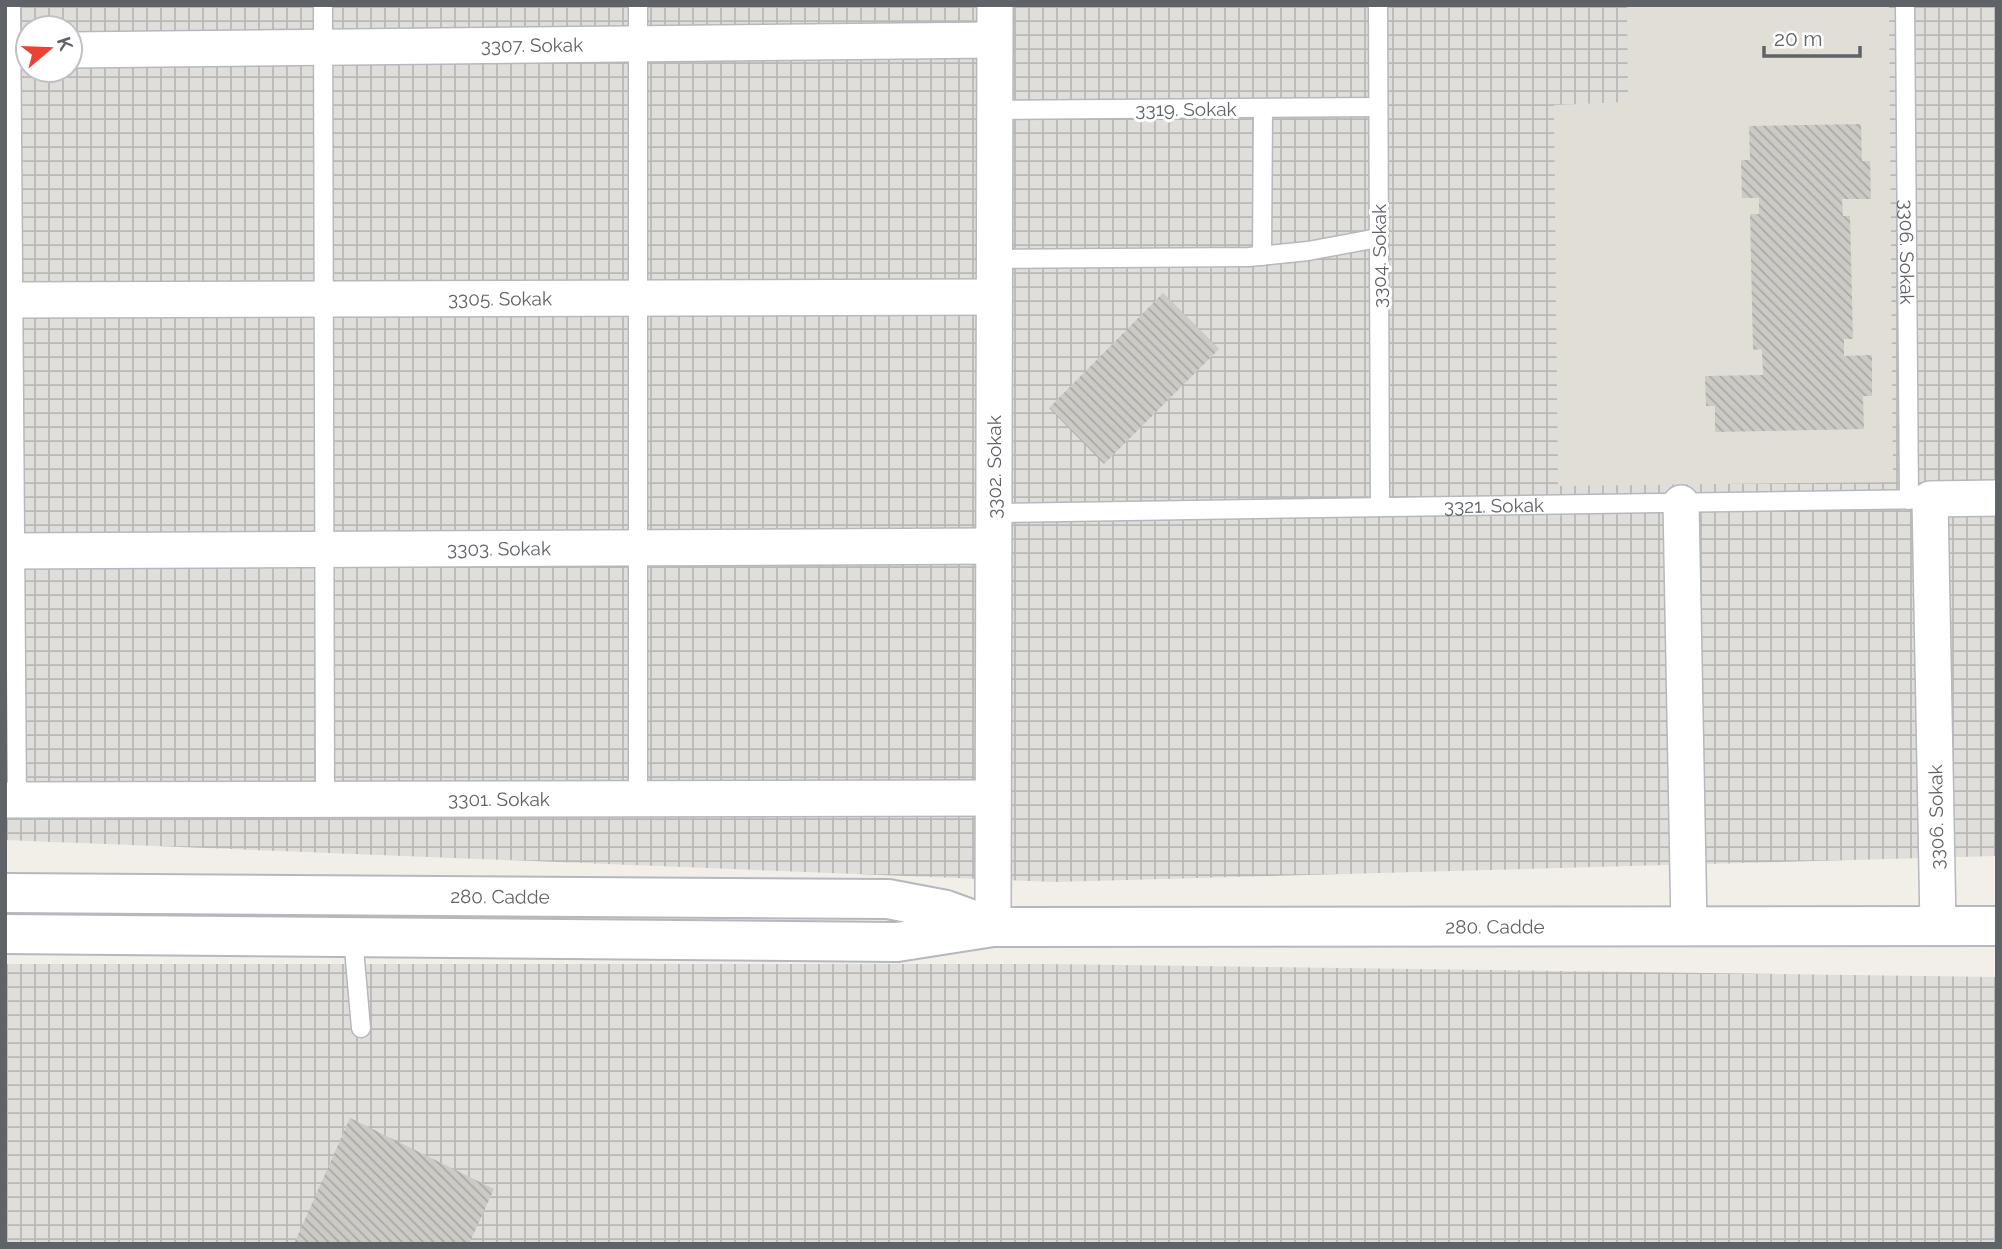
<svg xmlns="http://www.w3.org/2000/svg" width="2002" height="1249" viewBox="0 0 2002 1249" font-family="Raleway,sans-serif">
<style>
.industrial{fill:url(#industrial-grid);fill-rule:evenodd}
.education{fill:#e1ded6}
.building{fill:url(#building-back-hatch)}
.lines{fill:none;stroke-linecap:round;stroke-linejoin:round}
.service-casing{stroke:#b5b8bc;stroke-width:21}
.minor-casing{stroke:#b5b8bc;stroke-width:38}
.tertiary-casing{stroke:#b5b8bc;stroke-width:42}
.service{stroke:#fff;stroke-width:18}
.minor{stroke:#fff;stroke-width:35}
.tertiary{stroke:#fff;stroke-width:38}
.labels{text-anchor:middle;stroke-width:6;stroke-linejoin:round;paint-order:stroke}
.street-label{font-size:19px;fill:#5f6368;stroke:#fff}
</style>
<defs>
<pattern id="industrial-grid" width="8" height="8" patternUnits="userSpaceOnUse" patternTransform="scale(1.75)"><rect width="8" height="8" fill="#e0deda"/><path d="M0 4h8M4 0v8" fill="none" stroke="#b9b8b5"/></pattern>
<pattern id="building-back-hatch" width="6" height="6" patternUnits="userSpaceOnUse" patternTransform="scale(1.75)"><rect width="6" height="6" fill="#cccac5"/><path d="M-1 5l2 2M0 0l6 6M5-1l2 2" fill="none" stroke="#a9a8a4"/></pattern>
</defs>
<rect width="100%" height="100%" fill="#f1efe8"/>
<!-- industrial -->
<path class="industrial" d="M5 5H1997V856L1055 882 5 840ZM28 28H70V70H28Z
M5 964H1047L1997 977V1244H5Z"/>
<!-- education -->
<path class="education" d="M1627 5H1889L1893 482 1558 486 1554 105 1628 102Z"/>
<!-- building -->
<path class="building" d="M1861 124 1862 161H1870L1871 199H1842L1843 216H1850L1853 339H1844V356L1872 355V396H1863L1864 429 1715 432V406H1706L1705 376 1763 375 1762 349 1753 350 1750 214H1759V198H1742L1741 160H1750L1749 126Z
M1163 293 1219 349 1104 464 1049 408Z
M350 1118 494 1189 469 1244H294Z"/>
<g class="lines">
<defs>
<g id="service">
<path d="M11 5 17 800"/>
<path d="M323 5 325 799"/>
<path d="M1378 5 1380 507"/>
<path id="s1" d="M1905 5 1909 500"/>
<path d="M995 110 1378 107"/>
<path d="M1262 256 1263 108"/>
<path d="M994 259 1249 257 1308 251 1378 238"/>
<path id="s2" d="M994 513 1930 499"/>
<path d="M638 799V5"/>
<path d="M353 937 361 1028"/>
</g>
<g id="minor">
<path id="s3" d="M70 50 994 40"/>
<path d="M5 51H28"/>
<path id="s4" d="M5 300 994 297"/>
<path d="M1681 503 1689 926"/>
<path id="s5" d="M5 551 993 546"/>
<path id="s6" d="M5 800 993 798"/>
<path d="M1938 926 1930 499 1997 498"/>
<path id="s7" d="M993 927 995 5"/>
</g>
<g id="tertiary">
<path id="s8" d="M5 893 888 899 946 910 993 927 897 942 5 934"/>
<path id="s9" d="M993 927 1997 926"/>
</g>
</defs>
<!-- service casing -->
<use href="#service" class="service-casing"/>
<!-- minor casing -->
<use href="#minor" class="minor-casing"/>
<!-- tertiary casing -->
<use href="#tertiary" class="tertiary-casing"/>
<!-- service -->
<use href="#service" class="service"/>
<!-- minor -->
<use href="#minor" class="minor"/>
<!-- tertiary -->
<use href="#tertiary" class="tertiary"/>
</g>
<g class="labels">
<!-- street labels -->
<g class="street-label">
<text dy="7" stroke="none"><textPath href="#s3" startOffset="462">3307. Sokak</textPath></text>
<text x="1186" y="116">3319. Sokak</text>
<text dy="7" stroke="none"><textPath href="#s1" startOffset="247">3306. Sokak</textPath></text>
<text transform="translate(1379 256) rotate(-90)" y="7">3304. Sokak</text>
<text dy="7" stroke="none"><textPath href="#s4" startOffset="495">3305. Sokak</textPath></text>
<text dy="7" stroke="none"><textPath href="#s7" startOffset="460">3302. Sokak</textPath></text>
<text dy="7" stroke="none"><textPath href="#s2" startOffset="500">3321. Sokak</textPath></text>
<text dy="7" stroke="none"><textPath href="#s5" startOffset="494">3303. Sokak</textPath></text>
<text dy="7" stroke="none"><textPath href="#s6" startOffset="494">3301. Sokak</textPath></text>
<text transform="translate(1936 817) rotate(-91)" y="7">3306. Sokak</text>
<text dy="7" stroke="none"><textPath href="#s8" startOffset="495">280. Cadde</textPath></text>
<text dy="7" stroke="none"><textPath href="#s9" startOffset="502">280. Cadde</textPath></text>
</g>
</g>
<!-- border -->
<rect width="2002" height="1249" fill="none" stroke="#5f6368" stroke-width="14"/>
<!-- north arrow -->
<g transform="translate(49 49) rotate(71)"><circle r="33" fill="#ffffff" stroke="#bfc1c3" stroke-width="2"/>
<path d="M0-5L12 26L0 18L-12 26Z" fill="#ea4335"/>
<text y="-10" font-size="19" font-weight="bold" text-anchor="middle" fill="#5f6368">K</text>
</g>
<!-- scale -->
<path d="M1764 46v10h96v-10" fill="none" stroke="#5f6368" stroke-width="3.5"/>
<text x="1774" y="46" font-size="21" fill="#5f6368" stroke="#ffffff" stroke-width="5" paint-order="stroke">20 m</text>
</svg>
